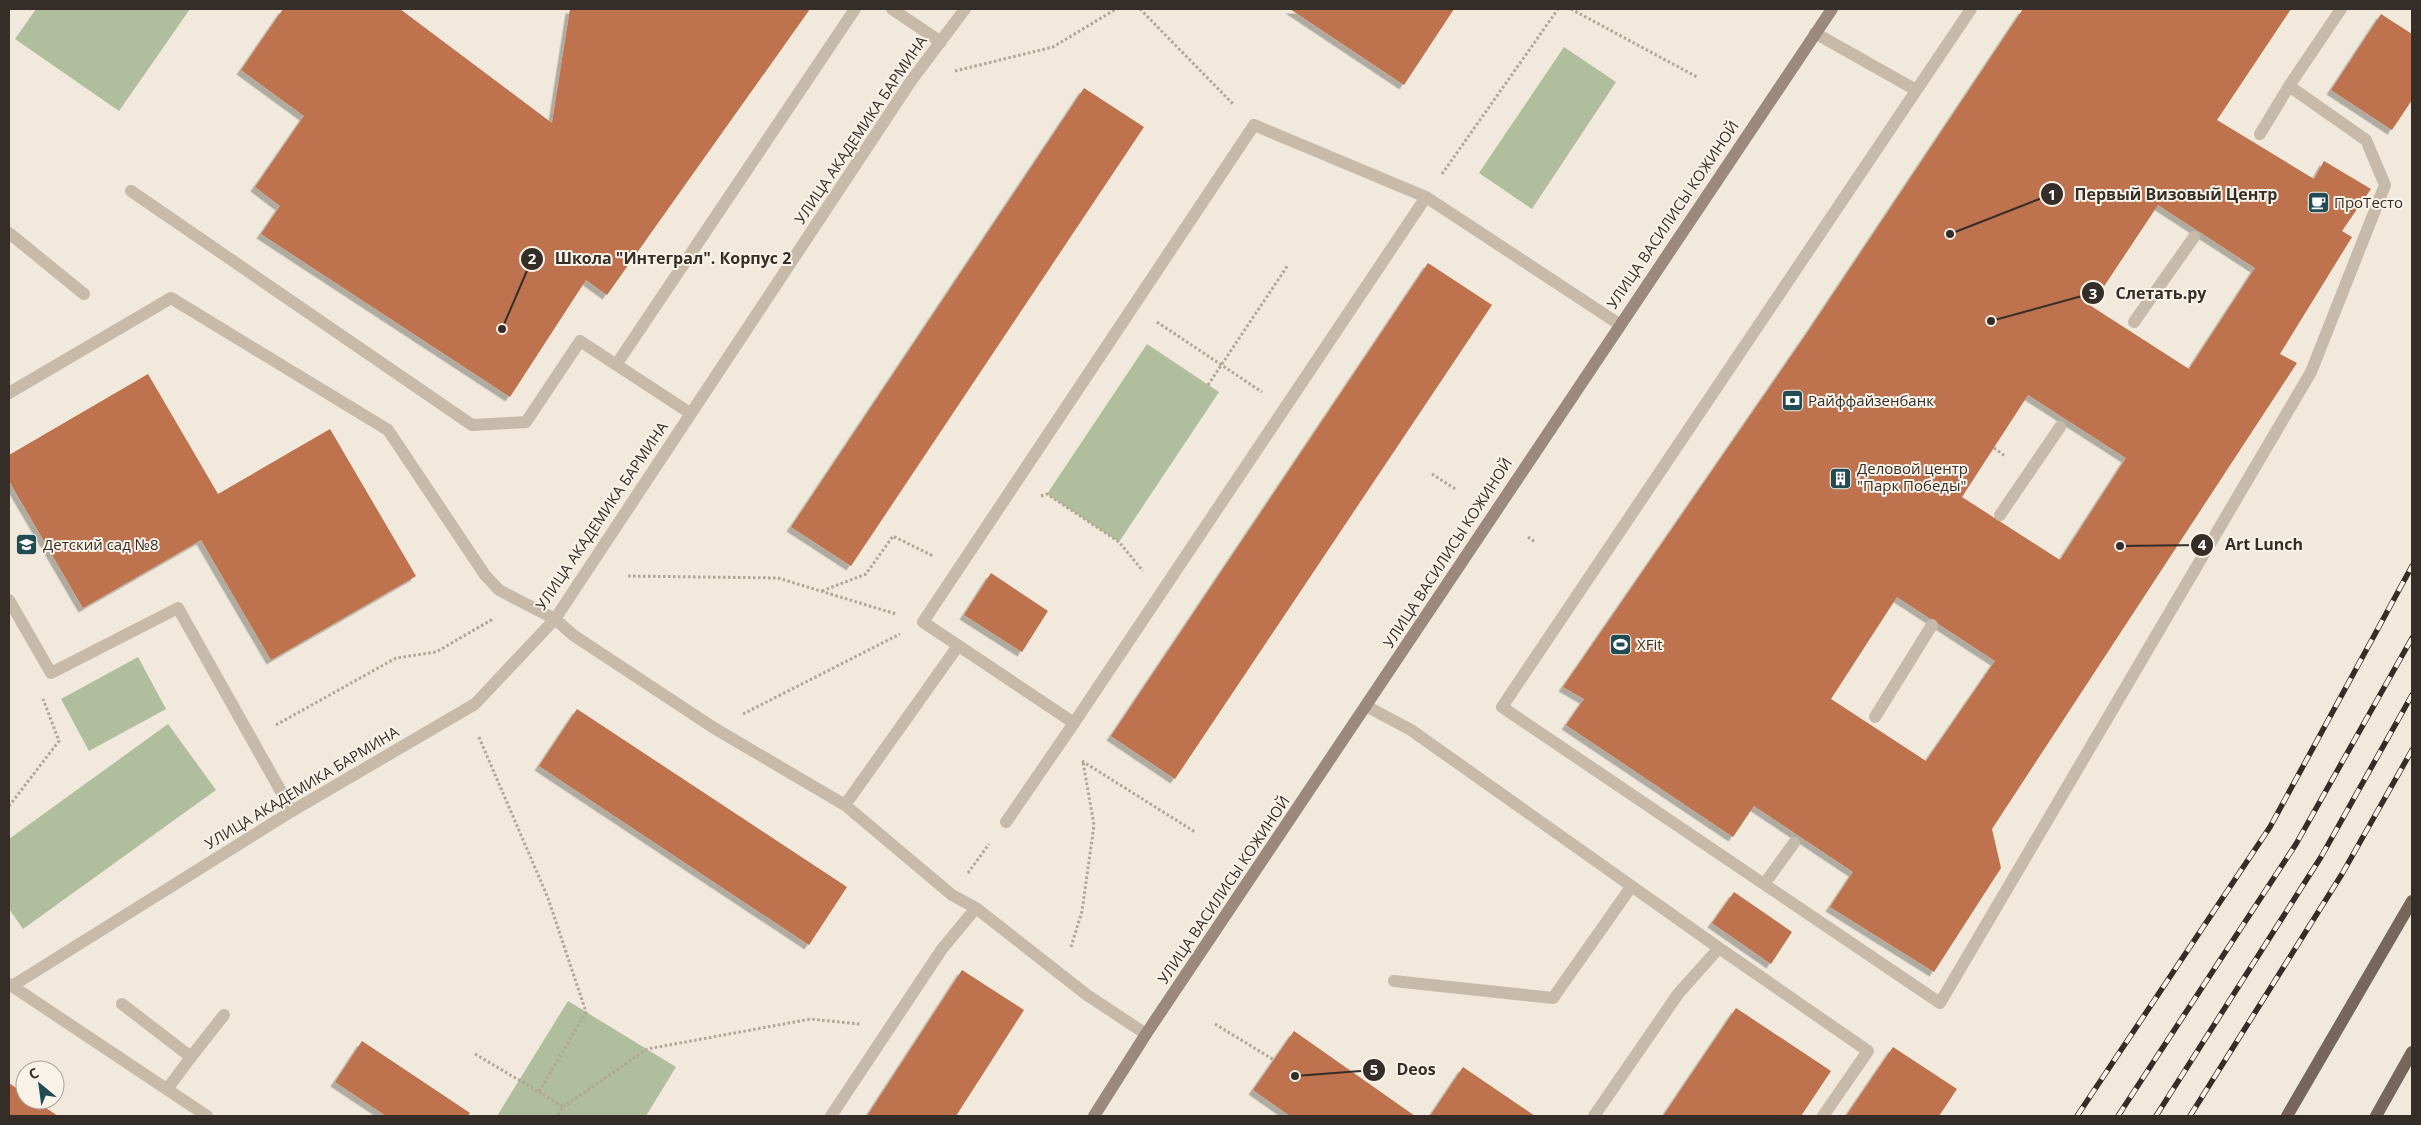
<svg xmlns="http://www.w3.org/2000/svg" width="2421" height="1125" viewBox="0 0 2421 1125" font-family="'Open Sans',sans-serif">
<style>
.green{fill:#b1be9d}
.building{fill:#be724d;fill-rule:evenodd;filter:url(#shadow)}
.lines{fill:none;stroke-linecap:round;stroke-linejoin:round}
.path{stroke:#b3a493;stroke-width:3;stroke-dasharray:2.5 2.5;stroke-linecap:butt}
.lane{stroke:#c8baa9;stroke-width:12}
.street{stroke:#c8baa9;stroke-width:12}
.secondary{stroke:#9b897b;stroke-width:12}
.primary{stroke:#76665b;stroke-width:12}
.rail-casing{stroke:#352e28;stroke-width:5.5}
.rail{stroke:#f8f2e9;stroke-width:4;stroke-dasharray:11;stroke-linecap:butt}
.labels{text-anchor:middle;stroke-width:4;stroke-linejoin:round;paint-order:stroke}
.street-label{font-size:15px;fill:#352e28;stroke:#f8f2e9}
.poi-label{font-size:15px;fill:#352e28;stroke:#f8f2e9;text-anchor:start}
.leader{fill:none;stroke:#352e28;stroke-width:2}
.callout-dot{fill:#352e28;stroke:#f8f2e9;stroke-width:2}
.mark-label{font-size:15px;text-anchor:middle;font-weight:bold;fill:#fff}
.callout-label{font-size:16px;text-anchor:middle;font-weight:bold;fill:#352e28;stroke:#f8f2e9;stroke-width:4;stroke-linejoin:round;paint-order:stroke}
</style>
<defs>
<filter id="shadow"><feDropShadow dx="-4.5" dy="4.5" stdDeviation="0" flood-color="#0004"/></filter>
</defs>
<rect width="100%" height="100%" fill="#f0e9dc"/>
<!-- green -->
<path class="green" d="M36 9H190L119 111 15 39Z
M1564 47 1616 82 1532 209 1479 173Z
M1147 344 1219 392 1119 542 1047 494Z
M138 657 166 709 89 751 61 699Z
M168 724 216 790 23 929 9 909V839Z
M568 1001 676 1067 646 1116H497Z"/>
<!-- building -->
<path class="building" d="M283 9H400L552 123 570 9H810L607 295 586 280 510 397 261 234 280 206 255 187 304 116 241 70Z
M1290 9H1454L1404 85Z
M2023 9H2291L2217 120 2314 179 2324 161 2371 189 2342 231 2352 237 2280 354 2297 363 1992 829 2001 868 1934 972 1830 907 1853 872 1754 806 1733 837 1566 725 1584 699 1563 687 1809 330ZM2158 205 2255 268 2189 369 2091 306ZM2028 395 2126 458 2060 560 1962 497ZM1897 597 1995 661 1926 761 1831 699Z
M2381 14 2412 34V100L2392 130 2331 90Z
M1084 88 1144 127 851 566 791 527Z
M1428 263 1492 305 1175 779 1111 736Z
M148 374 218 494 330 429 416 576 271 660 201 540 83 608 9 481V455Z
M991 573 1048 611 1022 652 964 615Z
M577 709 847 887 809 945 539 766Z
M1734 892 1792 932 1771 964 1712 923Z
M962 970 1024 1010 956 1116H867Z
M1736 1008 1831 1071 1801 1116H1663Z
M1294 1031 1415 1116H1290L1253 1090Z
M362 1041 470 1113 468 1116H386L335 1082Z
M1893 1047 1957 1089 1939 1116H1846Z
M1463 1067 1535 1116H1430Z
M9 1083 25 1094V1100H34L58 1116H9Z"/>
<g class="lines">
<!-- path -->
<path class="path" d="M1140 9 1234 105
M1571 9 1697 77
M955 71 1053 47 1116 9
M1442 174 1558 9
M1157 322 1262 392
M1208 385 1288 265
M1994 448 2005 456
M1432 474 1457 490
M1041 496 1047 494 1119 542 1143 571
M1528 537 1535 542
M628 576 778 578 896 614
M822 591 866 574 893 536 933 556
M743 714 900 634
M276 725 396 658 436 652 493 619
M1082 761 1195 832
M9 806 59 741 43 699
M968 873 989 844
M1071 947 1082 911 1094 825 1083 762
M1215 1024 1274 1060
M475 1054 539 1092 586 1012 548 898 478 735
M539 1092 563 1107 557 1116
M563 1107 647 1049 811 1019 860 1024"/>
<!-- lane -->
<path class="lane" d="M892 9 941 42
M1971 9 1502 707 1940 1003 2311 372 2385 185 2366 140 2289 86 2341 9
M1815 33 1916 90
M2260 134 2289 86
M131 191 472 425 526 422 580 341 690 413
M1426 197 1074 723 923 622 1254 125 1426 197 1619 324
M9 233 84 294
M2134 322 2194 237
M616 365 855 9
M9 393 171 298 388 430 485 575 499 590 555 619 573 635 714 728 845 805 952 895 976 908 1087 995 1146 1034
M2000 515 2060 427
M9 600 51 673 178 608 292 811
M1366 706 1411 730 1719 948 1678 994 1594 1116
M1875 717 1932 625
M845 805 958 646
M1006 822 1074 723
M1765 883 1794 843
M1719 948 1868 1051 1823 1116
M1394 981 1553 998 1631 887
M12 986 207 1116
M122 1004 191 1057 168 1088
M191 1057 224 1015
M831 1116 942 949 976 908"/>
<!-- street -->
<path class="street" d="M9 984 12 986 292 811 475 704 555 619 911 81 965 9"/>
<!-- secondary -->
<path class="secondary" d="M1094 1116 1146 1034 1832 9"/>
<!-- primary -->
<path class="primary" d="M2287 1116 2412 901
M2376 1116 2412 1052"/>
<defs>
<path id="rail" d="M2077 1116 2270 827 2412 566
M2118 1116 2296 844 2412 638
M2156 1116 2321 857 2412 695
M2190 1116 2342 874 2412 750"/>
</defs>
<!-- rail casing -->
<use href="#rail" class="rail-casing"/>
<!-- rail -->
<use href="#rail" class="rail"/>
</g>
<!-- icons -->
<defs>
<symbol id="cafe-square" viewBox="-11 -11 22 22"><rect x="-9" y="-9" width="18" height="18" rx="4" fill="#214c54" stroke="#f8f2e9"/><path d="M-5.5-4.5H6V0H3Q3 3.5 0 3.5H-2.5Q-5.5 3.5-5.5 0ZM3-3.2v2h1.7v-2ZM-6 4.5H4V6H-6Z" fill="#fff"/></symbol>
<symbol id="bank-square" viewBox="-11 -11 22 22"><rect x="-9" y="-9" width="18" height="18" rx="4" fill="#214c54" stroke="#f8f2e9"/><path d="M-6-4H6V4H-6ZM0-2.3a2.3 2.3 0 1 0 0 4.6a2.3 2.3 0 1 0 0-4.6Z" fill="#fff"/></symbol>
<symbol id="building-square" viewBox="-11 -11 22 22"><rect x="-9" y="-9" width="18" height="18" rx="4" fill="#214c54" stroke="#f8f2e9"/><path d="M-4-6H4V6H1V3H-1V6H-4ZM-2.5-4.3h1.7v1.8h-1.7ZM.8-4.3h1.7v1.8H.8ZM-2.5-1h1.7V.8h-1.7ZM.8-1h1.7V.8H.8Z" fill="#fff"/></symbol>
<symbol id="school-square" viewBox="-11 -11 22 22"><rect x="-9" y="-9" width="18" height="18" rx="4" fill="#214c54" stroke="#f8f2e9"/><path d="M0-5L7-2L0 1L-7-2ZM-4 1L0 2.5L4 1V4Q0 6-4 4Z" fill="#fff"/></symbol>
<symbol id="stadium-square" viewBox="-11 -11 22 22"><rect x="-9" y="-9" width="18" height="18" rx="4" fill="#214c54" stroke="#f8f2e9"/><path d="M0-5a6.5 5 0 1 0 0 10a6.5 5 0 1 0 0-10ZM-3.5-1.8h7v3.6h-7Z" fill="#fff"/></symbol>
</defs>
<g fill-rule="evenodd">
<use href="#cafe-square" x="2306" y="190" width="25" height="25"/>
<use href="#bank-square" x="1780" y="388" width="25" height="25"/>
<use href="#building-square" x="1828" y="466" width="25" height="25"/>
<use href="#school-square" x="14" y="532" width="25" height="25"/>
<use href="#stadium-square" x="1608" y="632" width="25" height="25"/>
</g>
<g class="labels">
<!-- street labels -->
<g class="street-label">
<text transform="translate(861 130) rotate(-56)" y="5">УЛИЦА АКАДЕМИКА БАРМИНА</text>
<text transform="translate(1673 215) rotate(-56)" y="5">УЛИЦА ВАСИЛИСЫ КОЖИНОЙ</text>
<text transform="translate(602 516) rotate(-56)" y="5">УЛИЦА АКАДЕМИКА БАРМИНА</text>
<text transform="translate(1448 553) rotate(-57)" y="5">УЛИЦА ВАСИЛИСЫ КОЖИНОЙ</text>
<text transform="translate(302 788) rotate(-31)" y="5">УЛИЦА АКАДЕМИКА БАРМИНА</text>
<text transform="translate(1224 890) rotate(-56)" y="5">УЛИЦА ВАСИЛИСЫ КОЖИНОЙ</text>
</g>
<!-- poi labels -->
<g class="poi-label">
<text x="2334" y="208">ПроТесто</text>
<text x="1808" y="406">Райффайзенбанк</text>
<text x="1857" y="474">Деловой центр<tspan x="1857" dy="17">"Парк Победы"</tspan></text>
<text x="43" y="550">Детский сад №8</text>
<text x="1637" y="650">XFit</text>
</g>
</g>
<!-- callouts -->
<path class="leader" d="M1950 234L2052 194M502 329L532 259M1991 321L2093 293M2120 546L2202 545M1295 1076L1374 1070"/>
<g class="callout-dot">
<circle cx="1950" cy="234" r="5"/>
<circle cx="502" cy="329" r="5"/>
<circle cx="1991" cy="321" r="5"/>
<circle cx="2120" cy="546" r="5"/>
<circle cx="1295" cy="1076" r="5"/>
<circle cx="2052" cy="194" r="12"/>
<circle cx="532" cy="259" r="12"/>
<circle cx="2093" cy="293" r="12"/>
<circle cx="2202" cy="545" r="12"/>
<circle cx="1374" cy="1070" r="12"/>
</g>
<g class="mark-label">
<text x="2052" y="200">1</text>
<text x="532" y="264">2</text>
<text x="2093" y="299">3</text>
<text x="2202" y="550">4</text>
<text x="1374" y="1075">5</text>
</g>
<g class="callout-label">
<text x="2176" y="200">Первый Визовый Центр</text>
<text x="673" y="264">Школа "Интеграл". Корпус 2</text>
<text x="2161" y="299">Слетать.ру</text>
<text x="2264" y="550">Art Lunch</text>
<text x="1416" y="1075">Deos</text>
</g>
<!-- border -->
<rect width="2421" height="1125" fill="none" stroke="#352e28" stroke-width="20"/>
<!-- north arrow -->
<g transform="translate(40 1085) rotate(331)"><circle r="24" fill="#f8f2e9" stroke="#aaa49c"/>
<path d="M0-4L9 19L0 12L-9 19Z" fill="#214c54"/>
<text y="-8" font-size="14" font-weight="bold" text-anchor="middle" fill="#352e28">С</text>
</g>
</svg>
